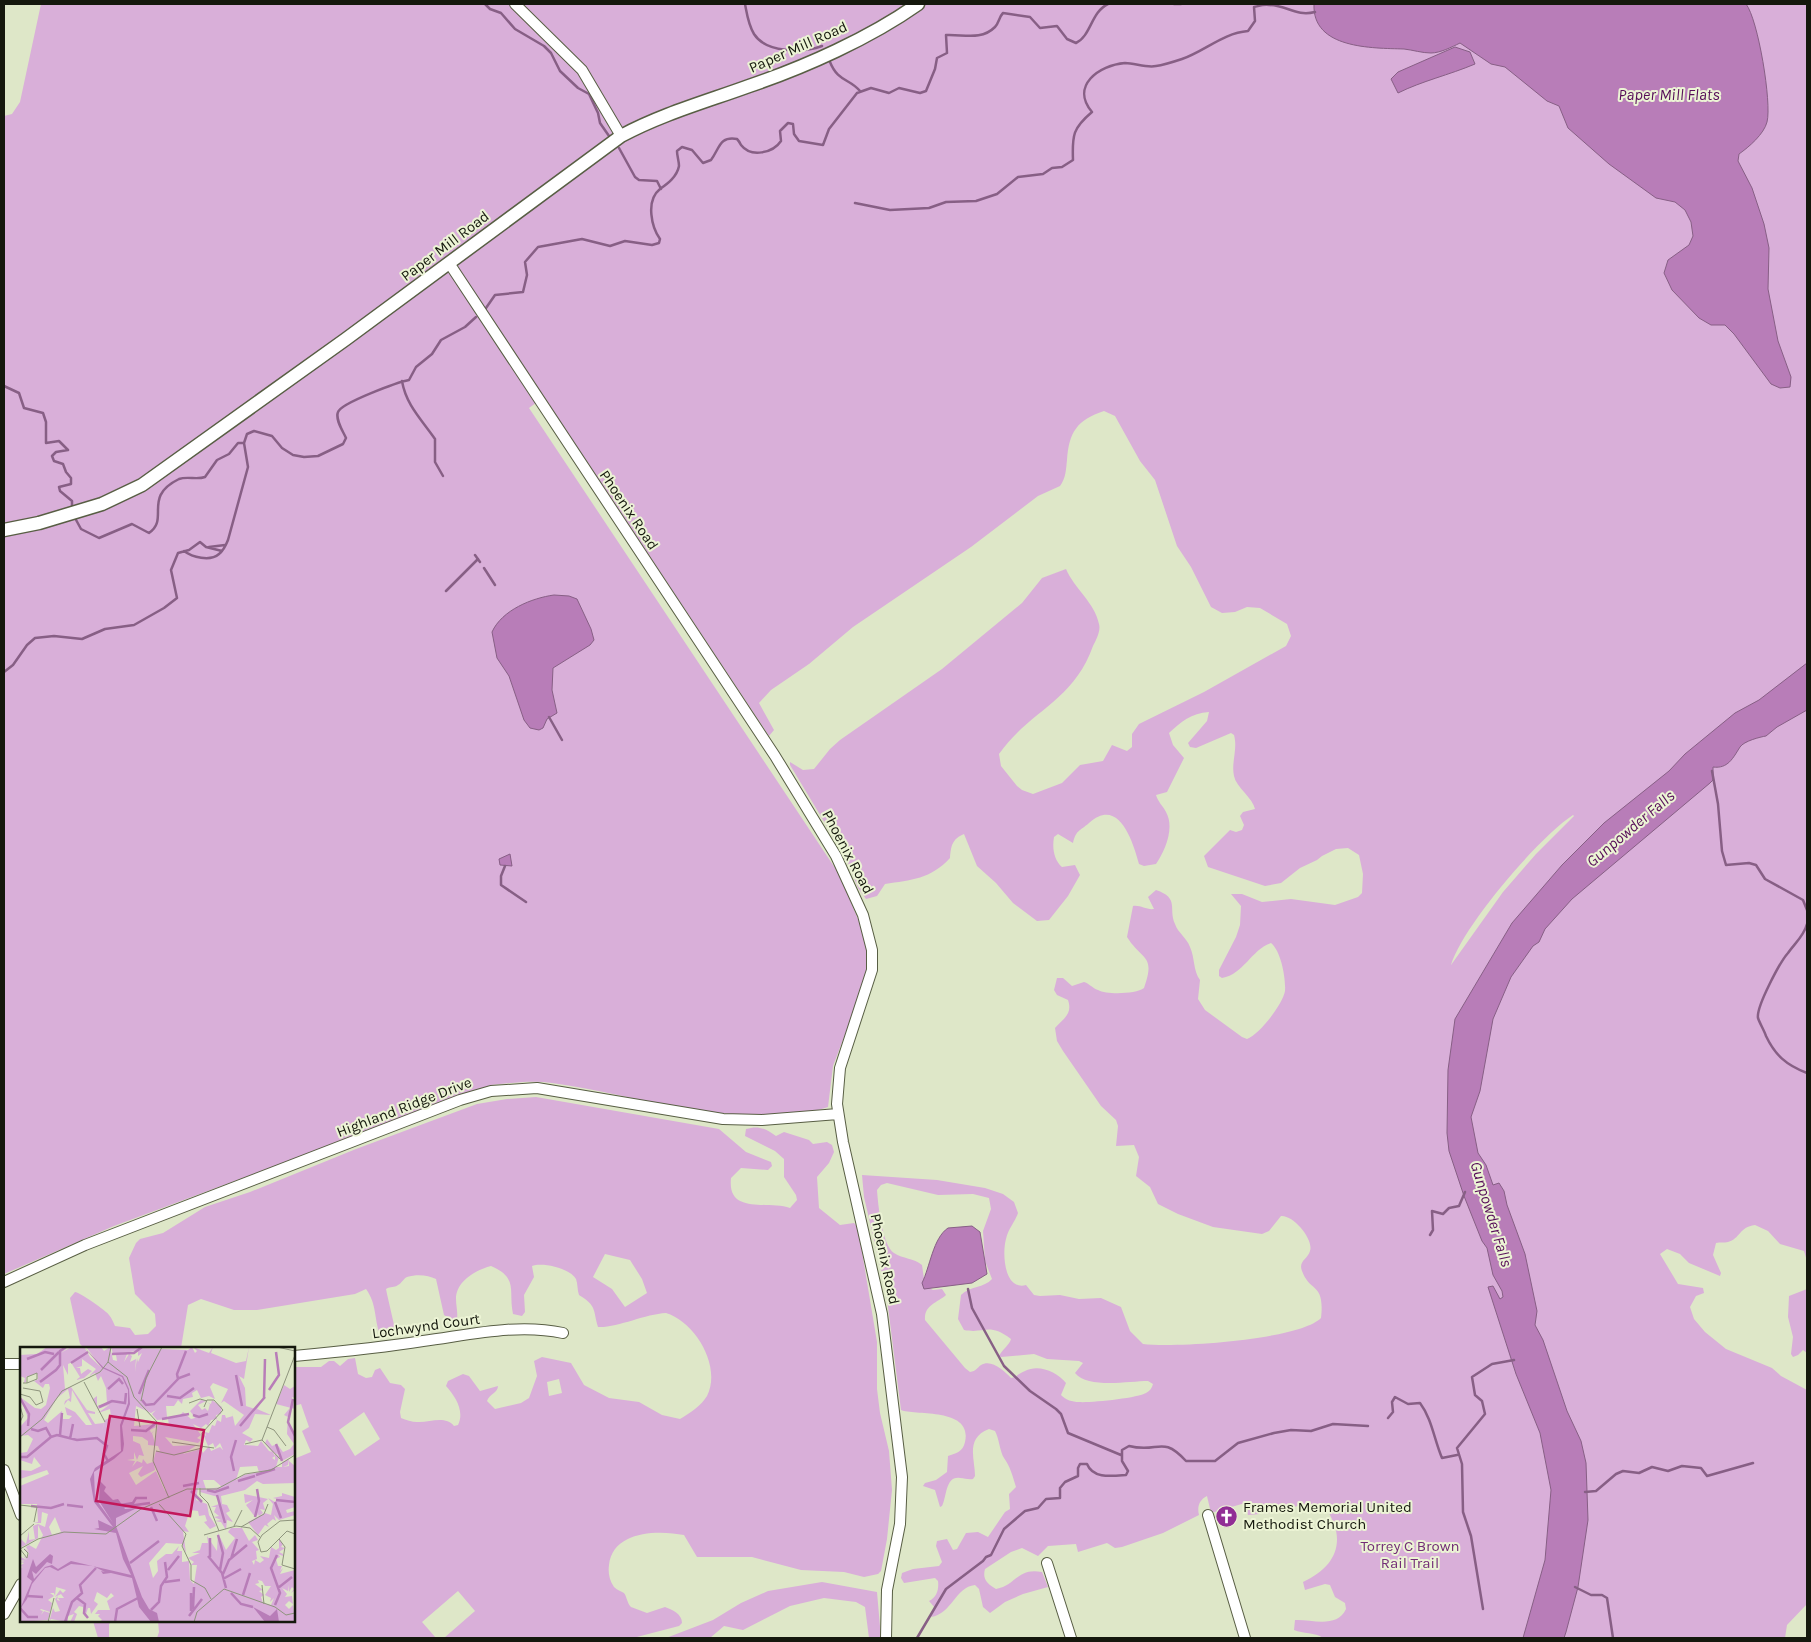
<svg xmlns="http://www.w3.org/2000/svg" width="1811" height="1642" viewBox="0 0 1811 1642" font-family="Karla,sans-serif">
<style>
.green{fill:#d9afd9;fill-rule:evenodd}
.water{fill:#b87db8;stroke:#875f85}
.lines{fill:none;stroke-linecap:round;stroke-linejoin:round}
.stream{stroke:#875f85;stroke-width:2.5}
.minor-casing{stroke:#585e44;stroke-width:12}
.major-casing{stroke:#585e44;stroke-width:15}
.minor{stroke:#fff;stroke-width:10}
.major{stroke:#fff;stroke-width:12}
.labels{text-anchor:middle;stroke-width:4;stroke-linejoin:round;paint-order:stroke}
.street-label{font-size:15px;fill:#15180d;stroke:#ecf4d5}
.poi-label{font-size:15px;fill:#15180d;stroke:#ecf4d5;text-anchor:start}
.park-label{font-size:15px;fill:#732d76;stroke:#ecf4d5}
.water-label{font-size:16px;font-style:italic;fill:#570e59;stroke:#ecf4d5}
.inset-river{fill:none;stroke:#b87db8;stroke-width:2.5}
.inset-road{fill:none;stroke:#8e947d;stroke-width:1}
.view{fill:#c2185b;fill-opacity:0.15;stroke:#c2185b;stroke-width:2.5}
.inset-edge{fill:none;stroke:#15180d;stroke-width:2.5}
</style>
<rect width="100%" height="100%" fill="#dee7c8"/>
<!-- green -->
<path class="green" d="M41 4H1807V1261L1804 1251 1780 1244 1768 1231 1755 1225C1739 1227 1740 1239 1728 1242 1724 1243 1720 1242 1716 1243L1713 1255 1721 1273 1720 1276 1689 1263 1680 1254 1667 1249 1660 1254 1678 1284 1703 1288 1704 1293 1696 1296 1690 1307 1694 1319 1705 1332 1726 1349 1772 1368 1781 1376 1807 1390V1604L1787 1625 1785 1638H1323C1315 1632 1303 1634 1294 1630L1295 1620C1311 1619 1337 1629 1346 1609L1345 1603 1335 1597 1330 1585 1325 1584 1305 1590 1303 1582C1336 1567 1347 1541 1327 1510L1301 1505 1273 1513 1248 1515 1245 1503 1211 1513 1207 1496C1199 1500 1197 1507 1199 1515L1163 1533 1122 1547 1115 1548 1107 1543 1078 1552 1076 1544 1048 1546 1038 1556 1022 1548 1011 1552 985 1569C982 1580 988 1584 996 1589 1016 1586 1017 1567 1042 1572L1048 1587 1023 1594 1005 1602 990 1613 983 1607 979 1589 975 1585C955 1587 952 1614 931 1617L935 1608 929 1601C937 1597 939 1589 938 1581L935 1578 904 1583 901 1578 902 1573 913 1569 939 1566 942 1562 936 1546 937 1541 947 1539 953 1550 957 1549 966 1533 978 1532 988 1537 1005 1512 1010 1509 1009 1494 1016 1487C1013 1477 1010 1466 1004 1458 1000 1452 999 1438 995 1431L989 1429C965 1438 975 1459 975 1476L973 1479C968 1480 965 1478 960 1478 945 1476 947 1497 942 1506L940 1507 935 1490 923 1486 925 1483 936 1480 947 1472 948 1456C956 1453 963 1452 965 1442 973 1407 915 1416 901 1410L886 1291 864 1197 862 1175 937 1180 985 1188 1003 1194 1014 1202 1018 1213C1015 1222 1008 1229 1006 1239 1002 1253 1004 1291 1026 1285L1034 1295 1040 1296 1060 1295 1079 1299 1101 1298 1121 1307 1130 1331 1143 1344C1176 1348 1299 1340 1321 1318 1325 1282 1310 1293 1302 1271 1298 1261 1308 1259 1310 1251 1314 1240 1294 1215 1281 1216L1269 1231 1262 1234 1213 1227 1178 1214 1158 1204 1150 1187 1136 1176 1139 1157 1134 1145 1116 1146 1118 1126 1116 1120 1101 1106 1063 1051 1057 1041 1055 1028C1063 1019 1073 1014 1068 1000L1057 995 1054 990 1057 978H1063L1072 986 1084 982C1090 984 1092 988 1098 990 1107 995 1136 994 1144 988 1156 954 1142 961 1127 937L1133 906C1141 905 1146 910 1154 909L1148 897 1156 890C1180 898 1168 909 1175 924 1178 933 1187 938 1190 947 1195 958 1193 971 1200 980L1198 999 1205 1010 1242 1037 1247 1039C1259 1035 1283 1004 1285 991 1286 978 1281 951 1271 943 1251 950 1244 974 1222 978L1219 976V970L1236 937 1240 925 1241 906 1231 894H1242L1262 902 1291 899 1335 905 1358 897 1362 893 1363 874 1359 855 1348 848 1336 849 1322 856 1317 860 1300 868 1281 883 1265 886 1208 867 1204 856 1230 830 1236 832 1242 830 1244 825 1240 816 1243 812 1255 809C1253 798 1236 787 1234 776 1231 762 1238 749 1234 735L1231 733 1196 748 1190 747 1188 743 1207 721 1209 712C1191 713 1181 722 1169 733L1173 745 1184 758 1167 792 1156 795C1158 802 1163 806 1166 812 1175 828 1165 851 1156 864L1144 866 1139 864C1133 842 1119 796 1089 823 1080 831 1076 830 1073 843L1058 834 1054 837C1052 848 1054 860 1062 867L1075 865 1080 875 1068 896 1049 920 1037 921 1013 903 996 883 977 866 964 834C952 839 951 846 950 858 931 879 911 880 885 884L877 896 866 899 858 888 846 858 790 765V762L803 770 814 769 830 749 840 740 942 669 1022 603 1042 578 1066 569C1074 588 1095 603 1099 624 1101 631 1096 640 1093 646 1073 702 1030 710 999 754L1001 766 1017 786 1022 790 1033 794 1062 783 1080 765 1103 761 1112 745 1127 751 1132 747V734L1139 724 1204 692 1286 646 1291 636 1287 624 1260 608 1247 607 1235 612 1222 613 1211 607 1191 567 1177 546 1155 480 1140 461 1115 416 1104 411C1077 420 1069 432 1067 460 1066 469 1066 478 1060 486L1038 496 971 547 853 627 809 664 771 690 759 703 774 730 769 736 544 397 529 408 839 874 863 931 869 960 865 982 833 1066 828 1107C750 1133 633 1094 552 1083 532 1080 511 1083 491 1085L114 1226 4 1274V116L12 114 20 102ZM1573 815 1574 816 1536 854 1503 892 1451 965C1462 927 1539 837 1573 815ZM887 1183 938 1195 973 1194 989 1198 991 1209 983 1231 985 1261 992 1279C984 1288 970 1286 961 1295L958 1319 964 1330C986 1334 988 1322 1011 1339 1010 1344 1002 1350 999 1356L1001 1357 1034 1354 1047 1359 1079 1361 1083 1363 1075 1373C1088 1389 1129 1381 1148 1381L1153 1384C1152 1388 1150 1391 1146 1393 1138 1398 1090 1403 1079 1402 1072 1402 1066 1400 1061 1395L1066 1383C1057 1372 1039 1364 1025 1371 1019 1373 1017 1377 1011 1378 1004 1371 992 1359 981 1365 977 1368 976 1371 970 1372L965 1368 925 1320C924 1305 937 1303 946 1295L942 1289 933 1290 925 1286 922 1265C914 1258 903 1259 894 1253 882 1245 878 1204 877 1190L881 1185Z
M536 1097 719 1129 746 1152 771 1162 772 1166 768 1170 741 1168 731 1178C727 1215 767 1200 790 1208L797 1200 796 1195 784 1177V1159L775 1151 745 1136 746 1129C759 1125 766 1129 776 1136L784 1132 809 1140 813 1144 827 1142 832 1145 834 1152 829 1163 817 1177 819 1208 840 1225 854 1223 858 1228 877 1342V1389L880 1413 889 1451 892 1490 887 1539 881 1571 878 1574 864 1577 844 1572 801 1570 752 1557H697L684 1535C659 1530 613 1530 609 1565 608 1572 609 1580 614 1587 617 1590 621 1591 624 1593 627 1597 627 1603 631 1607L647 1613 665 1607C673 1610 682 1614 682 1623L679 1626 633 1638H444L475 1611 458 1591 422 1622 436 1638H157L159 1632 158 1621H294V1459L311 1452 302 1431 309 1427 301 1404 294 1406V1367H321L329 1361H334L340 1366 348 1359 355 1358 358 1374 366 1378 372 1377 375 1370 380 1368 390 1383 401 1385 405 1389 400 1412 401 1418C406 1420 412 1422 417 1422 429 1423 445 1415 454 1426L458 1425C465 1411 455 1396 446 1386L448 1381 463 1374 469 1376 480 1391 498 1386C498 1393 489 1394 487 1401L495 1409 521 1403 529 1398 537 1376 534 1361 542 1357 571 1363 584 1385 609 1398 639 1402 662 1415 680 1419C690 1413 701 1406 707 1396 722 1366 695 1322 666 1313 645 1314 617 1328 598 1327 593 1310 597 1306 579 1295 577 1290 578 1284 576 1279 570 1268 542 1262 532 1266L534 1277 524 1295 525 1312 522 1316 513 1314C508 1291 519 1278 491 1266 476 1270 456 1281 456 1299 456 1306 458 1312 457 1319L452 1320 444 1315 436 1279C428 1275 417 1274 407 1277 403 1279 402 1283 398 1285 394 1288 391 1286 386 1289L387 1294 395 1329 392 1335H380C374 1319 377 1304 366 1289L355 1294 257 1310H234L201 1299 188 1305 181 1348H84L80 1344 70 1298 75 1292C79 1292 107 1311 109 1315 112 1318 113 1322 115 1326L130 1328 135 1335 148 1334 156 1326 155 1314 135 1294 129 1258 136 1243 140 1239 163 1233 205 1207 250 1192 356 1149 477 1104 507 1099ZM605 1254 630 1260 642 1279 647 1293 625 1307 612 1289 593 1277ZM559 1379 562 1393 549 1396 547 1382ZM364 1412 380 1439 355 1456 339 1430Z
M1807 1289V1353L1803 1350 1798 1355 1793 1357 1791 1354 1793 1337 1788 1317 1789 1296Z
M822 1582 877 1592 881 1638H869L865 1607 856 1602 824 1598 790 1606 743 1630 724 1626 710 1638H666L713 1620 741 1603 768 1591Z
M93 1621H112L109 1624V1638H98Z"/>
<!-- water -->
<path class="water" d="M1314 4H1746C1758 19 1772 103 1767 122 1764 134 1749 147 1739 154L1738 161 1752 188 1764 224 1769 248 1768 289 1778 341 1791 377 1790 387 1780 388 1771 384 1734 334 1725 325H1711L1699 318 1672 290 1664 273 1668 260 1689 245 1693 236 1691 222 1685 210 1675 202 1656 198 1609 164 1568 128 1559 106 1547 101 1505 67 1491 64 1460 43C1452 47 1440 53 1431 53 1422 53 1413 50 1404 49 1372 48 1312 49 1314 4Z
M1455 47 1470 52 1475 64C1449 75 1422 81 1398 93L1391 79 1398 72Z
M554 595 569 596 577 599 591 629 594 640 590 645 553 668 552 690 557 713 547 719 543 728 539 730 530 728 524 720 509 676 497 658 492 632C502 610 532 598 554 595Z
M1807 663V710L1777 727 1766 736C1760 737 1744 741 1740 747 1733 758 1728 769 1713 767V780L1710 783 1572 899 1545 929 1539 942 1533 946 1511 977 1493 1019 1480 1091 1471 1117 1478 1153 1486 1165 1493 1185 1499 1183 1504 1191 1507 1205 1525 1254 1537 1311 1535 1325 1543 1340 1567 1411 1581 1441 1586 1463 1588 1520 1578 1587 1566 1632 1564 1638H1523L1545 1560 1551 1490 1540 1433 1516 1374 1488 1287 1493 1286 1500 1299 1503 1297 1502 1291 1493 1275 1487 1248 1482 1241 1464 1196 1449 1151 1447 1133 1448 1070 1455 1019 1512 923 1562 865 1604 823 1669 771 1685 754 1735 713 1759 700Z
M510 854 512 866 500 865 499 859Z
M972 1226 980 1232 987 1274 972 1283 924 1289 922 1283C930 1267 933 1238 948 1228Z"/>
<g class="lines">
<!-- stream -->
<path class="stream" d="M485 4 490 9 501 13 515 29 544 46 551 53 560 71 578 88 589 94 598 113 600 123 609 136
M745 4C747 14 748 24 754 34 766 53 803 53 822 46
M1174 4H1181
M830 62C838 82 849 78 860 91
M619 148 635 177 639 180 657 181 661 189
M855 203 890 210 929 208 946 202 976 201 997 194 1018 177 1043 174 1052 168 1062 167 1073 160C1072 135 1073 128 1092 112 1070 86 1099 65 1125 63 1135 63 1146 68 1156 66 1164 65 1173 62 1182 59 1205 51 1223 33 1248 31L1255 21 1254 7C1259 6 1264 4 1269 5 1287 5 1296 17 1315 12
M486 308 495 295 523 292 527 275 525 262 538 247 582 239 610 246 625 241 652 245 659 243 660 239C652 228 645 201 660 189 667 184 677 177 679 166 679 161 677 156 677 151L682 147 692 150 703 163 711 160C720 148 719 136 737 139 739 141 740 143 741 145 751 158 773 153 781 141L780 131 788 123 793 124 794 134 799 141 823 145 829 129 857 93 871 88 889 93 899 88 920 93 926 91 935 69 937 58 947 53 946 35C963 34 981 41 995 27 999 23 999 17 1003 13L1030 17 1040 28 1057 26 1067 39 1076 43C1091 36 1091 12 1108 4
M402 381C406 405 422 420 435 439V462L443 476
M4 386 19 393 24 408 43 413 46 422V443L59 441 68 450 56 452 52 456 54 461 63 464 66 472 71 478V484L59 487 60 491 72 501V508
M75 518 81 529 99 538 132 524 149 533C170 519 142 497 179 479 187 476 197 480 205 477L217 460 229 454 238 443H244
M209 547 225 545
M184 551C192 557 210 562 219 554 223 551 226 545 228 540L248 467 244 443 247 434 254 431 272 436 282 448 293 455 304 457 318 456 343 444 346 438C343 431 335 420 338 412 341 403 398 382 409 380L416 367 432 354 441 340 465 327 476 317
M475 555 480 562
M484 568 495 585
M446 591 478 559
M4 672 13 665 27 645 35 638 54 636 82 639 105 629 134 625 164 608 177 598 171 570 178 553 189 550 200 542 206 547 222 551
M549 717 562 740
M1712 771 1718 804 1722 851 1726 865 1749 863 1756 865 1765 879 1803 900 1807 910
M505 866 501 876V885L526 902
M1807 924C1804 936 1795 943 1788 953 1780 962 1756 1007 1758 1018 1760 1024 1764 1030 1766 1036 1775 1055 1786 1065 1807 1073
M1430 1235 1433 1230 1432 1211 1443 1214 1449 1208 1459 1206 1465 1192
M968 1289 972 1308 1004 1366 1030 1391 1056 1409 1061 1414 1068 1433 1121 1455
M1388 1418 1393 1412 1392 1402 1395 1397 1408 1404 1420 1403C1432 1419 1434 1439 1442 1458L1457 1455
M1585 1492 1596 1491 1616 1474 1623 1471 1639 1473 1652 1467 1668 1471 1682 1466 1701 1468 1707 1476 1753 1463
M1575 1587 1591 1595H1602L1607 1598 1613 1638
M1483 1609 1471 1536 1463 1512 1462 1464 1457 1448 1485 1414 1482 1401 1475 1395 1472 1377 1492 1364 1514 1360
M917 1638 946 1589 983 1561 986 1557 991 1555 1004 1529 1025 1511 1038 1508 1046 1499 1060 1498V1488L1065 1482 1078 1476V1468L1080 1464H1087C1093 1479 1112 1476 1126 1475L1128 1471 1122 1461V1450L1129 1446C1159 1454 1161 1434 1186 1461H1215L1238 1443 1274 1433 1291 1430 1311 1431 1333 1424 1368 1426"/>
<defs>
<path id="minor" d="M515 4 582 70 621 136
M449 263 775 756 836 856 863 915 872 950V970L840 1068 837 1104 843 1142 882 1314 902 1477 900 1524 887 1590 886 1638
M4 1282 85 1245 460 1100 491 1091 537 1088 723 1119 762 1120 838 1114
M294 1356C337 1352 380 1348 423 1341 469 1335 517 1323 563 1333
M4 1364H21
M4 1470 21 1515
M1208 1515 1245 1638
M1047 1563 1071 1638
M4 1614 21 1584"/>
<path id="major" d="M4 530 39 523 102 504 142 485 346 339 621 136C662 114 705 102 749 86 805 67 870 38 918 4"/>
</defs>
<!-- minor casing -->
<use href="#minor" class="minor-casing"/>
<!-- major casing -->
<use href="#major" class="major-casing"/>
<!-- minor -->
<use href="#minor" class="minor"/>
<!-- major -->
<use href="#major" class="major"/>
</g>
<!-- icons -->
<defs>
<symbol id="church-disc" viewBox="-11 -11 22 22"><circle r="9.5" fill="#912e95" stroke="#ecf4d5"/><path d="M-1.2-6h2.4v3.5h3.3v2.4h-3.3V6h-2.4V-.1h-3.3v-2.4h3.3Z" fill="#fff"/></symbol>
</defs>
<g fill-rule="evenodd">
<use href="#church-disc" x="1214" y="1504" width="25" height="25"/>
</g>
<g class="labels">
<!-- street labels -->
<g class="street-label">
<text transform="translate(798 47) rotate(-24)" y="5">Paper Mill Road</text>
<text transform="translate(445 246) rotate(-37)" y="5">Paper Mill Road</text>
<text transform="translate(629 510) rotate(56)" y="5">Phoenix Road</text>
<text transform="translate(848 852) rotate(62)" y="5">Phoenix Road</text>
<text transform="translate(404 1107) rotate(-21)" y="5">Highland Ridge Drive</text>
<text transform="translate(885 1259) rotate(78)" y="5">Phoenix Road</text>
<text transform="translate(426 1326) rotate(-8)" y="5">Lochwynd Court</text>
</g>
<!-- poi labels -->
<g class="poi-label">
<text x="1243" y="1512">Frames Memorial United<tspan x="1243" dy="17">Methodist Church</tspan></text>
</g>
<!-- park labels -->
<g class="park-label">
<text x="1410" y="1551">Torrey C Brown<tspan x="1410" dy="17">Rail Trail</tspan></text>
</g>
<!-- water labels -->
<g class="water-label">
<text x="1669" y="100">Paper Mill Flats</text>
<text transform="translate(1630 828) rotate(-40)" y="6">Gunpowder Falls</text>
<text transform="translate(1492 1214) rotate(73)" y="6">Gunpowder Falls</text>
</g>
</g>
<!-- overview -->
<g transform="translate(20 1347)">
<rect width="275" height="275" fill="#dee7c8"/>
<path d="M27 0H42L41 4 49 0 41 6 51 0H64L70 10 83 22 66 0H81L84 4 90 0 93 13 97 14 96 8 103 7H107L104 15 109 7 112 9 110 15 116 12 115 25 117 11 118 15 122 6 118 9V4L93 7 91 0 168 3 172 0 175 6 177 4 173 0 189 6 193 0 191 6 216 16 226 14 229 0 224 32 219 29 225 41 226 59 235 62 243 53 237 62 251 68 235 67 229 81 222 86 233 92 230 95 226 93 224 98 238 99 241 94 249 104 252 105 245 96 247 92 252 99 257 97 263 105 270 102 274 97 267 87 268 70 264 68 269 62V80L275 87V107L262 114 259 108 253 105 255 109 252 111 255 113V106L259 110 256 120H262V115L269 112 268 118 263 120 269 119V114L275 119V136L243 137 237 134 225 143 201 149 202 157 207 158 210 164 206 166 213 175 207 173 206 183 201 175 195 174 201 173 194 170 199 169 194 165 196 160H191L199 157 198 150 180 145 181 141H178L176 153 187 157 189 168 196 179 190 182 184 175 187 174 185 168 179 169 178 164 170 163 165 179 169 185 163 184 166 206 162 197 146 196 129 216 133 231 138 224 137 214 146 207H152L159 199 157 204H162V215L169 214 170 233 174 237 177 218H171L174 215 168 211 180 206H172L180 203 182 196H188L187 189 197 204 198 186 206 203 215 191 208 185 211 181H222L229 194 235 188 238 193 232 195 239 203 236 204 237 212 232 214 234 218 235 213 240 216 244 213 240 209 249 211 251 200 256 203 259 201V192L263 197 261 200 265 201 259 205 263 207V209L258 207 260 210 256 212 258 219H262L260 224 263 221 260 227 275 223V243L271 246 274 242 272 240 269 245 268 238V244L262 241 267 247 265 250 272 249 273 257 269 254 265 258 269 262 273 258 275 275H79L82 273 78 269 80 267H75L78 263H90L87 254 94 249 91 246 87 251 77 245 74 254 78 257 71 267 70 261H68L65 270 63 260 59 259 54 265 57 267 54 275H50L54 267 48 269V275L31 272 29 275 33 261 35 265 40 264 35 252 38 249 37 253 40 254 38 251H44L41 247 35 250 40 243 43 246 46 243 36 240 35 249 34 246H30L34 249 28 253 32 256 30 265 21 262 20 263 23 264 21 268 24 264 30 266 28 273 0 275V221L3 220 0 219 4 216 0 215 5 214 0 213 1 210 7 213 3 209 7 211 9 206 6 204 4 201 9 205 6 200 9 198 16 202 23 188 18 178V191L0 201V191L6 197 9 184V193L15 192 13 179 18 177 25 180 28 167 22 165 21 176H14L18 175 17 157H0V139L29 127 27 123 0 132V123L11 124 21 119 14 110 12 117 0 113V106L7 105 13 92 8 88 0 89V80L8 71 0 50 15 61 21 62 26 58 30 41 29 37H25L23 41 14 34 11 36 9 37 18 32 17 26 6 30V35L4 36 5 31 0 29V8L17 7ZM62 12 76 22 69 29 75 26 78 34 81 29 86 41 87 56 77 59V49L73 52 78 62 89 58 78 66 90 62 91 70 85 73 82 84 84 76 75 77 68 66 75 67V65L67 63 51 40 45 42 43 18 48 28V17L55 14 52 17 60 30 56 33 64 31 72 24 68 22 61 27 60 21H56L62 19ZM193 36 208 42 201 56 204 54 224 68 215 79 212 65 213 69 206 71 205 68H202L201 75 197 73 195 79 192 78 189 86 185 85 186 89 183 87 188 99 193 96 195 101 200 96 203 103 200 100 191 104 189 99 183 106 181 102 163 107 177 98 153 99 145 90 178 96 181 93 177 91 181 88 173 77 181 81 186 77 188 79 191 73 197 72 196 68 201 67 202 60 192 53 191 57 187 55 190 57 188 64 185 61 182 63 178 58 186 54 181 53 170 64 175 71 171 72 163 65 158 70H147L146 59H154L158 53 162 57 163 52 173 50 172 46 177 43 181 51 189 49 195 52 190 40ZM48 42 50 51 45 54 44 58 48 53 51 55 52 43 72 78H66L55 65 45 60 47 68 52 69 49 72H43L42 64 28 76 24 73 37 51ZM116 59 131 66 136 63 132 67 137 73 148 72 149 78 138 76 135 96 132 86 134 84 131 86 130 83 136 80 135 77 114 79ZM113 89 122 90 128 94V98L138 99 140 104H136L133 115 127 117 123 112 122 116 117 114 112 120 115 114 107 113 114 112V105L117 113 119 108 124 109 120 97 113 94ZM134 117 146 143 145 144 136 124 116 138 109 126 123 119 118 127 121 130 135 123ZM220 120 237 119 239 125 224 128 216 133ZM183 133H194L202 140 186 142ZM35 170 41 185 32 188 29 180ZM238 233 242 234 245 239H251L245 248 251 251 250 255 254 251 251 258 243 256 241 250 244 248 239 244 243 243 235 237 239 236ZM264 38 270 42 275 39V51L272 50 275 62 256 57ZM262 146 275 150V160L266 163 267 166 275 164V168L259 173 254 168 256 174 253 172 247 177 249 180 245 178 238 188 228 175 245 166 251 168 253 157 248 151 255 155 257 152 253 151 262 149ZM224 147 248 152 243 156 245 163 240 162 243 166 239 169 236 164 238 168 235 170 226 158 233 153 225 156Z" fill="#d9afd9" fill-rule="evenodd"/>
<path d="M64 0 83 20 103 29 109 42 110 57 102 79 104 97 103 104 94 112 74 125 75 151 93 176 79 154 80 134 86 140 84 144 93 153 98 152 105 162 117 161 96 171V179L122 250 129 262 137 266 139 275H131L119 260 112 231 91 226 83 227 81 224 85 225 73 219 51 217 38 224 30 220 25 221 12 237 7 252 0 262 12 234 7 230 13 212 16 220 30 207 33 209 32 217 27 215 16 227 12 224 14 232 25 220 32 218 38 222 51 214 111 228 103 212 96 186 74 182 79 181 78 173 93 180 74 155 70 132 75 121 101 104 100 78 108 56V43L102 30 82 21ZM233 260 250 269 257 262 259 275H245Z" fill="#b87db8"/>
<path class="inset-river" d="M92 7 114 6 122 0M7 12 25 5 34 7M51 16 68 5M21 23 39 5M216 28 222 59M158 32 157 27 166 4M20 35 36 23 40 18V4L46 0M88 42 99 32 103 37M249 43 259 28 256 5M119 47 129 23M147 49 160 51 174 41M0 51 9 67 8 79M244 51 245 12M273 52 268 75 275 89M122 53 126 58 134 57 159 31 170 27M79 60 92 54 105 56 106 46M231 66 245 50M173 68 179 70 188 67M142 72 169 67M220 79 231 66M11 82 18 84 26 81 31 90 37 88 57 93 77 91 87 99 84 107 88 114M111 83 126 84 136 76M40 88 42 66M50 92 53 77M256 97 262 114M0 110H7L31 90M214 124 211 110 216 93M236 128 255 122M218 134 235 129M163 139 179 136M187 143 195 145 209 140M171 144 182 155M197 148 205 176M256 153 275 155M255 155 261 171M47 158 63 160M101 158 113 156 116 151H127M11 159 31 161 44 157M101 160 130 156M131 160 137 174M235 170 239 154 237 142M198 188 203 206 200 223M190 191V210M188 209 202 226 206 241M211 212 217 192M110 216 139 194M148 223 159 209M203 227 209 213 227 198M203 232 221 222M145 235 160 233M258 241 272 230M171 246V264M211 246 221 257 233 260M223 248 230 226M7 249 23 250M57 251 65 257 64 266 68 271M255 258 260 246 251 221 257 208M0 261 8 270H18M173 262 174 240M131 263 139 255 141 239 147 230 145 215M169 269 182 252M45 275 52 255 62 246 60 238 76 221M95 275 97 262 118 251"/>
<path class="inset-road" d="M257 0 275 4M88 15 107 30 114 50 137 75 133 114 149 151M88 15 91 0M64 35 85 75M3 36H7V30L17 26V32L7 36M0 47 10 50 16 58 23 55 20 44 3 41M121 54 126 31 142 0M169 56 180 52 187 54M0 59 3 69 0 75M117 62 120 80M247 80 254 83 266 99M0 90 22 72 42 44 80 25 88 15M152 95 194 101M225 97 242 93M136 104 154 108 182 101V86L203 63 194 53H187L184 60M260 112 242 93 275 8M180 141V148L188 156 199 184M139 157 166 187 162 199 171 218V233L185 241 191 252M0 158 17 160 14 175M214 179 222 163M221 180 244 167 248 157M184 188 216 179 230 181 240 190M0 189 14 177M259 192 265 200 262 218 275 222M0 202 7 211 8 206 4 202M0 202 18 192 44 185 86 187 121 162 167 142H197L225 127 251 123 275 108M241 205 238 195 242 188 260 174 275 173M241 205 247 204 267 184 275 187M242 238 244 257M28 275 34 251M174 275 177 265 204 242 255 260 266 268 275 266"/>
<path class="view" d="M90 69 184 83 170 169 76 154Z"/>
<rect width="275" height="275" class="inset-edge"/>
</g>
<!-- border -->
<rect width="1811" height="1642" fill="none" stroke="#15180d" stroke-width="10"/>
</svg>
